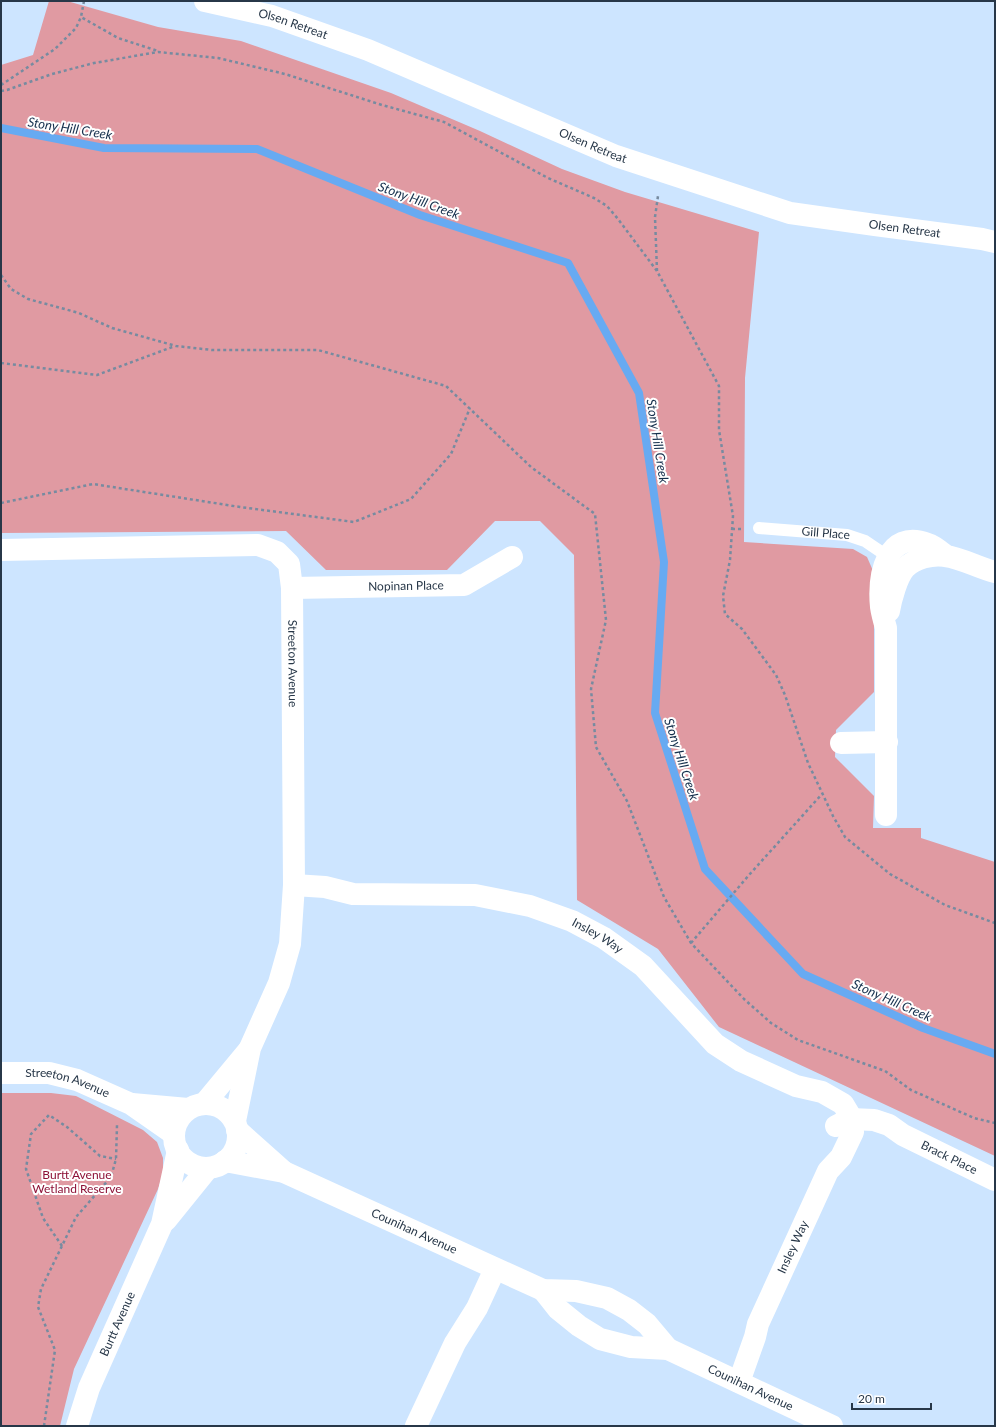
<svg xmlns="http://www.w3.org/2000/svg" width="996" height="1427" viewBox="0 0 996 1427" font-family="Lato,sans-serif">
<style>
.green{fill:#e09aa2}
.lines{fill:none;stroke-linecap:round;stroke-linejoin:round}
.stream{stroke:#67aaf2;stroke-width:8}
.path{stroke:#778ba0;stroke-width:2.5;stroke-dasharray:3 3;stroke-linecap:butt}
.service{stroke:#fff;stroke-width:12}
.minor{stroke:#fff;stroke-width:22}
.labels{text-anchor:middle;stroke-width:4;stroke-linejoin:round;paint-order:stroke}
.street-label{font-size:12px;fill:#273748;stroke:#fff}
.park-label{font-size:12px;fill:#8d1237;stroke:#fff}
.water-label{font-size:13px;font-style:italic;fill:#142f4c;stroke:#fff}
</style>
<rect width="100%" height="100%" fill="#cde5ff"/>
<!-- green -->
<path class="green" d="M49 1H67L158 27 241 41 391 93 480 131 562 169 625 192 759 232 745 378 744 542 853 549 867 557 874 573V692L836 730 835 757 874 796 873 828H921V838L995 862V1156L719 1027 658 949 577 900 574 555 540 521H495L447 570H326L286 531 1 533V65L33 55Z
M1 1093H51L76 1096 143 1130 157 1142 163 1158V1174L158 1189 74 1369 60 1426H1Z"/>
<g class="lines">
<!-- stream -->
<path class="stream" d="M1 128 104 148 257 149 420 215 568 263 639 393 664 562 655 713 705 869 803 974 923 1028 995 1054"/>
<!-- path -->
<path class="path" d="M84 1 81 17 118 38 158 51
M1 85 55 49 76 28 81 17
M1 91 7 90 52 74 94 63 158 52 218 58 285 74 382 105 444 122 548 178 594 198 607 206 618 219 657 271 719 386V430L733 516 730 560 723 596 725 614 742 629 776 675 785 695 808 763 833 816 845 837 890 874 945 905 995 923
M657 271 655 217 658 196
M1 275 11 289 28 299 79 313 112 328 176 346 212 350H318L446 386 531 467 595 514 606 620 591 689 596 747 627 801 664 897 691 943 744 999 771 1023 798 1040 885 1071 911 1090 974 1118 995 1123
M1 363 97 375 175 346
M1 503 93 484 240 507 354 522 411 499 451 454 470 408
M732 529H741
M691 943 749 875 822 794
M62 1246 43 1218 26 1169 31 1134 49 1115 67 1127 100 1156 116 1159
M44 1426 55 1350 38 1307 41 1289 76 1217 111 1177 116 1159 117 1125"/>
<!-- service -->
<path class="service" id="s1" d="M759 528 847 535 865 541 893 560"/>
<!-- minor -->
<g class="minor">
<path id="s2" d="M205 1 272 16 368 50 616 156 790 213 875 225 982 239 995 242"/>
<path id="s3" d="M1 550 258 545 277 552 289 564 292 588 294 885 290 944 279 983 250 1048 235 1121"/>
<path id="s4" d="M292 588 464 585 512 557"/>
<path d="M889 611C891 599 897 577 905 568 915 558 932 554 945 556 962 558 978 568 995 572"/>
<path d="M841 743 887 742"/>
<path d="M886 815V628C884 621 882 614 881 607 878 576 886 528 928 544 935 546 941 552 946 556"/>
<path id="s5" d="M294 885 325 887 353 894 475 895 530 906 572 921 604 938 643 966 715 1044 741 1061 796 1086 822 1092 843 1104 849 1114 853 1132 841 1157 828 1171 758 1324 755 1337 739 1382"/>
<path id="s6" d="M1 1073H49L77 1080 131 1104 174 1134"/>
<path d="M132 1104 188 1109"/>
<path d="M204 1104 248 1051"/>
<circle cx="206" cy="1136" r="32"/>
<path id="s7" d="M836 1126 850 1119 874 1120 889 1125 903 1135 995 1180"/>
<path d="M237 1130 284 1172"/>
<path id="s8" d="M225 1161 284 1172 543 1290 576 1291 607 1298 629 1310 647 1324 668 1349"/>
<path d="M166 1220 208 1168"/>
<path id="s9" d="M543 1290 558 1309 579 1326 600 1339 631 1347 668 1349 832 1426"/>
<path id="s10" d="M77 1426 89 1388 162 1224 178 1150"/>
<path d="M416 1426 455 1343 477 1308 495 1269"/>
</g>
</g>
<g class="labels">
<!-- street labels -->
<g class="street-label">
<text dy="4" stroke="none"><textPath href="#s2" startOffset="91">Olsen Retreat</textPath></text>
<text dy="4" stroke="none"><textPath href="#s2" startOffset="415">Olsen Retreat</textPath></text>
<text dy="4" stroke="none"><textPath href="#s2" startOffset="739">Olsen Retreat</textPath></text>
<text dy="4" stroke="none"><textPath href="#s1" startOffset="67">Gill Place</textPath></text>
<text dy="4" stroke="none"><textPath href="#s4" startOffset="114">Nopinan Place</textPath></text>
<text dy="4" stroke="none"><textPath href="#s3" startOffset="394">Streeton Avenue</textPath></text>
<text dy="4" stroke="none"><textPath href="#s5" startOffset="312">Insley Way</textPath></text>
<text dy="4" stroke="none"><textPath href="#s6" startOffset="68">Streeton Avenue</textPath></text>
<text dy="4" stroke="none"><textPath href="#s7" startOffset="124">Brack Place</textPath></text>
<text dy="4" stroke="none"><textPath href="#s8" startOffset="203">Counihan Avenue</textPath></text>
<text transform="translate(793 1247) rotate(-65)" y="4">Insley Way</text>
<text dy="4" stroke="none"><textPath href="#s10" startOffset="110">Burtt Avenue</textPath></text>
<text dy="4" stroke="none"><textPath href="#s9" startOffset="236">Counihan Avenue</textPath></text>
</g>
<!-- park labels -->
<g class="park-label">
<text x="77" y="1179">Burtt Avenue<tspan x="77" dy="14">Wetland Reserve</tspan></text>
</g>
<!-- water labels -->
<g class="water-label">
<text transform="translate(70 128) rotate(9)" y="5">Stony Hill Creek</text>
<text transform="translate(419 200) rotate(20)" y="5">Stony Hill Creek</text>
<text transform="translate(658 441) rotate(81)" y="5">Stony Hill Creek</text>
<text transform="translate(682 759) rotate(72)" y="5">Stony Hill Creek</text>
<text transform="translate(892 1000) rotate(24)" y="5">Stony Hill Creek</text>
</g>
</g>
<!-- border -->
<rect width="996" height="1427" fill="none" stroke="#273748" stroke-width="4"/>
<!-- scale -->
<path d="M852 1403v6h79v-6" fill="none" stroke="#273748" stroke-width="2"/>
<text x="858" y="1403" font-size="12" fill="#273748" stroke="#ffffff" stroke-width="3" paint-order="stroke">20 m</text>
</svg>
